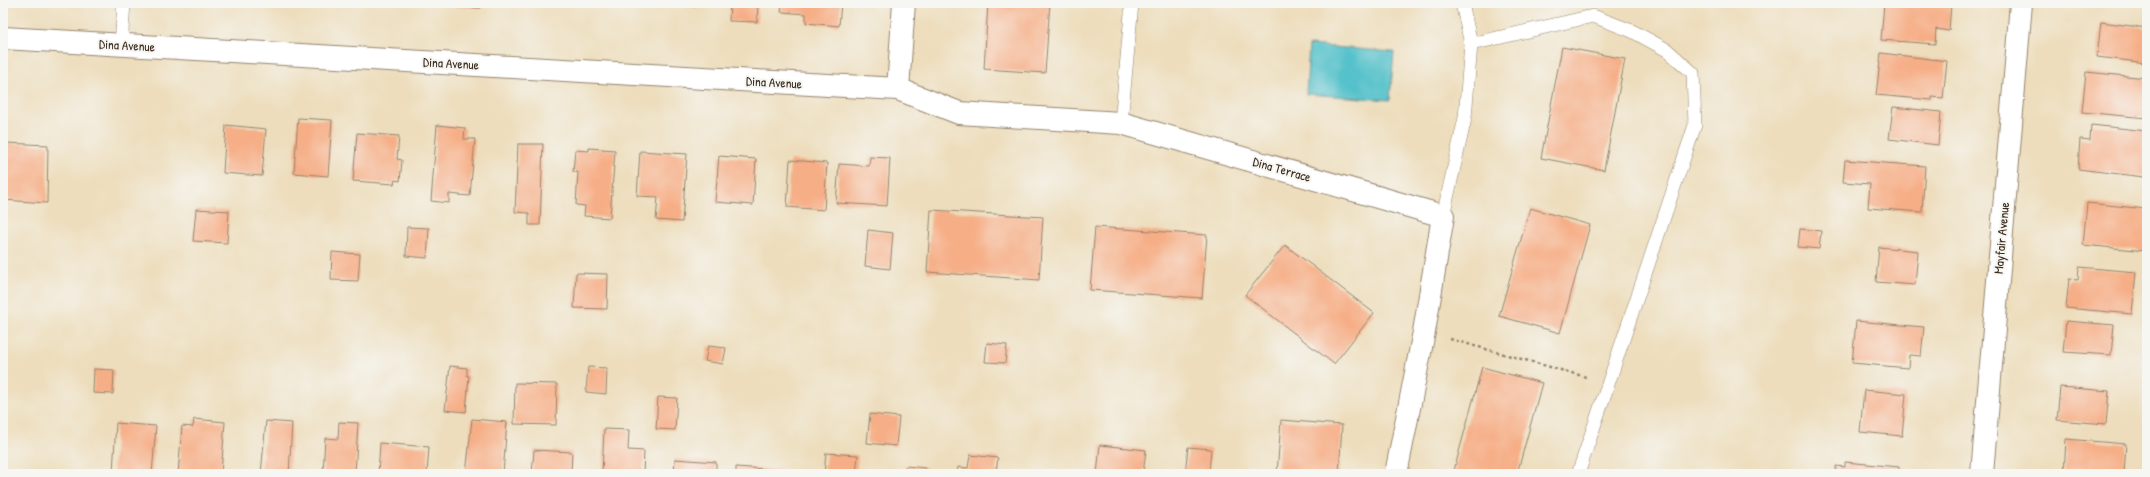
<svg xmlns="http://www.w3.org/2000/svg" width="2150" height="477" viewBox="0 0 2150 477" font-family="'Patrick Hand',sans-serif">
<style>
.water{fill:#54c1ca;stroke:#487674}
.building{fill:#f6ae86}
.lines{fill:none;stroke-linecap:round;stroke-linejoin:round}
.lane-casing{stroke:#94846d;stroke-width:14}
.street-casing{stroke:#94846d;stroke-width:24}
.path{stroke:#94846d;stroke-width:2.5;stroke-dasharray:3 3;stroke-linecap:butt}
.lane{stroke:#fff;stroke-width:13}
.street{stroke:#fff;stroke-width:22}
.labels{text-anchor:middle;stroke-width:4;stroke-linejoin:round;paint-order:stroke}
.street-label{font-size:13px;fill:#3b2a1e;stroke:#f6f6f2}
</style>
<rect width="100%" height="100%" fill="#f6f6f2"/>
<filter id="ink" filterUnits="userSpaceOnUse"><feTurbulence type="fractalNoise" baseFrequency=".025" numOctaves="2"/><feDisplacementMap in="SourceGraphic" scale="8" xChannelSelector="R" yChannelSelector="G"/><feConvolveMatrix kernelMatrix="1 2 1 2 8 2 1 2 1" color-interpolation-filters="sRGB"/></filter>
<filter id="wash" filterUnits="userSpaceOnUse"><feTurbulence type="fractalNoise" baseFrequency=".012" numOctaves="4" result="noise"/><feDisplacementMap in="SourceGraphic" scale="16" xChannelSelector="R" yChannelSelector="G"/><feGaussianBlur stdDeviation="0.9" result="paint"/><feColorMatrix in="noise" values="0 0 0 0 0 0 0 0 0 0 0 0 0 0 0 0 0 1.4 0 .05"/><feComposite in="paint" operator="in"/></filter>
<g filter="url(#wash)">
<rect width="100%" height="100%" fill="#edddbc"/>
<!-- water -->
<path class="water" d="M1309 45 1394 52 1390 100 1306 94Z"/>
<g id="blocks">
<!-- building -->
<path class="building" d="M448 3H482L481 8 447 6Z
M662 3H696V7Z
M730 3H767V5L758 4 757 22 729 21Z
M782 3H841L839 26 806 23V14L781 12Z
M988 3H1050L1045 73 984 69Z
M1884 3 1951 4 1949 31 1936 29 1935 44 1881 40Z
M2101 22 2147 28V63L2097 57Z
M1562 47 1625 59 1604 170 1541 158Z
M1881 53 1947 61 1943 98 1932 97V100L1876 95Z
M2086 72 2147 78V118L2082 112Z
M1893 107 1941 112 1938 145 1889 139Z
M298 118 332 120 328 176 294 173Z
M226 125 266 129 262 176 223 173Z
M437 125 465 128 464 139H475L470 196 449 194V203L431 201Z
M2091 125 2147 131 2144 177 2078 169 2080 139 2090 140Z
M357 133 399 136 397 159 402 160 400 181 395 180 394 184 353 181Z
M3 141H6V143L48 145 47 203 3 200Z
M518 144H543L540 225H529V213L515 212Z
M589 148 615 150 610 218 584 216 585 206 576 205 578 172H573L575 150 589 151Z
M640 151 687 154 682 222 656 220 658 197 637 196Z
M719 156 756 159 753 205 715 202Z
M870 157 890 158 887 206 836 203 839 164 869 166Z
M790 160 827 163 824 210 787 207Z
M1845 160 1925 166 1922 212 1868 208 1870 184 1843 182Z
M2087 203 2147 209 2146 251 2083 245Z
M1530 208 1590 225 1560 333 1499 316Z
M196 209 229 211 227 243 193 241Z
M931 210 1043 217 1039 280 927 272Z
M407 227 429 228 427 258 406 256Z
M1095 227 1207 235 1202 298 1090 290Z
M1800 229 1821 231 1819 249 1798 247Z
M868 230 893 233 890 269 865 266Z
M1285 245 1374 313 1334 364 1245 295Z
M1879 247 1918 251 1915 285 1876 282Z
M332 252 360 254 358 281 331 280Z
M2079 267 2136 272 2132 314 2066 308 2069 279 2078 280Z
M576 273 608 274 607 309 574 308Z
M1856 321 1924 327 1921 356 1909 355 1908 368 1852 363Z
M2066 321 2114 325 2111 355 2063 352Z
M987 343 1007 345 1005 363 985 362Z
M708 346 726 348 723 364 705 361Z
M450 366 467 368V376H469L466 412 445 410Z
M588 367 607 368 606 394 586 392Z
M1482 367 1542 383 1517 474H1453Z
M94 369 114 370 113 394 93 393Z
M515 383 557 384 556 425 514 424Z
M2060 387 2109 391 2106 424 2057 420Z
M1864 390 1906 394 1902 436 1860 432Z
M658 397 677 398 675 430 656 429Z
M870 414 899 417 896 446 867 443Z
M194 419 225 422 221 474H178L182 426 193 427Z
M472 419 507 422 503 474H466Z
M1281 420 1342 425 1339 474H1277Z
M266 421 292 423 289 474H261Z
M339 422 358 423 355 474H323L325 438 338 439Z
M116 423 156 426 152 474 113 472Z
M604 429 629 430 628 450 644 451 643 474H602Z
M2066 439 2126 444 2124 474H2064Z
M380 443 429 447 427 474H378Z
M1100 445 1146 450 1143 474H1097Z
M1188 447 1211 449 1209 474H1185Z
M534 450 572 452 571 474H532Z
M826 453 858 455 856 474H824Z
M970 455 998 458 996 471 1000 472 999 474H957L958 467 968 468Z
M675 459 716 462V474H674Z
M1845 462 1899 467V474H1836V466L1845 467Z
M906 466 926 468 925 474H887V471L905 472Z
M736 467 779 470V474H736Z"/>
</g>
</g>
<g filter="url(#ink)">
<use href="#blocks" fill-opacity="0" stroke="#94846d" stroke-width="1"/>
<g class="lines">
<defs>
<path id="lane" d="M1471 44 1593 16 1632 31 1667 50 1693 73 1695 125 1578 474
M121 45 124 3
M1121 123 1132 3
M1443 216 1465 118 1471 44 1462 3"/>
<path id="street" d="M3 38 898 89 959 113 1121 123 1443 216 1424 332 1396 474
M898 89 904 3
M1982 474 2021 3"/>
</defs>
<!-- lane casing -->
<use href="#lane" class="lane-casing"/>
<!-- street casing -->
<use href="#street" class="street-casing"/>
<!-- path -->
<path class="path" d="M1450 339 1586 377"/>
<!-- lane -->
<use href="#lane" class="lane"/>
<!-- street -->
<use href="#street" class="street"/>
</g>
</g>
<g class="labels">
<!-- street labels -->
<g class="street-label">
<text transform="translate(127 45) rotate(3)" y="5">Dina Avenue</text>
<text transform="translate(451 63) rotate(3)" y="5">Dina Avenue</text>
<text transform="translate(774 82) rotate(3)" y="5">Dina Avenue</text>
<text transform="translate(1282 169) rotate(16)" y="5">Dina Terrace</text>
<text transform="translate(2001 238) rotate(-85)" y="5">Mayfair Avenue</text>
</g>
</g>
<!-- margin -->
<rect width="2150" height="477" fill="none" stroke="#f6f6f2" stroke-width="16"/>
</svg>
